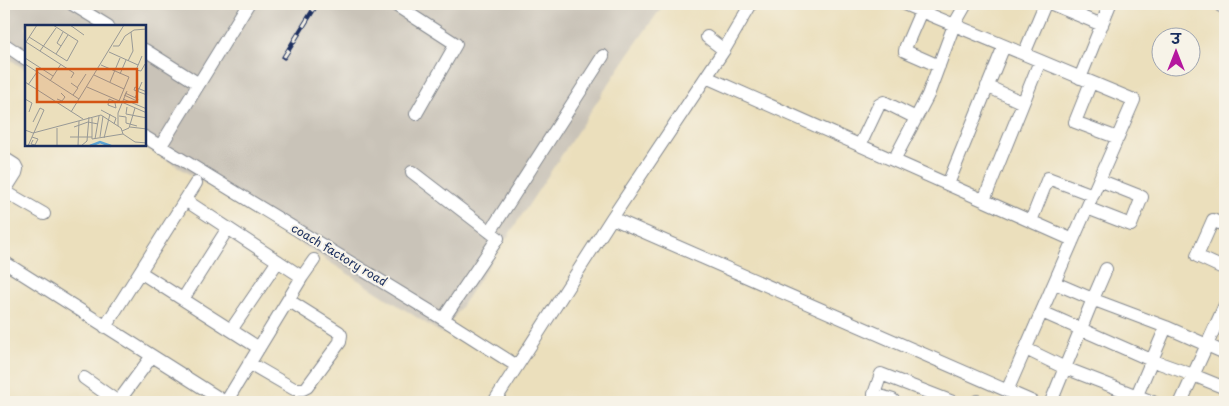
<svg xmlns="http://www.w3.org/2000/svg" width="1229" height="406" viewBox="0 0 1229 406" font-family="'Playpen Sans','Playpen Sans Deva',sans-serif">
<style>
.industrial{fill:#c9c3b8}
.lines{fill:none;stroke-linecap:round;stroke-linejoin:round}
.minor-casing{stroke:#83878d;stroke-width:14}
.minor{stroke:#fff;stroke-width:12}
.rail-casing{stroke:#1b2f5e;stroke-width:5}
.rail{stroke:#f7f3e8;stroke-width:3;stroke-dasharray:9;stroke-linecap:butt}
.labels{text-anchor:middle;stroke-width:4;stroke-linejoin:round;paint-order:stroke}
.street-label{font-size:12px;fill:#1b2f5e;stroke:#f7f3e8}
.inset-river{fill:none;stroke:#5fa7d6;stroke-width:2.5}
.inset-road{fill:none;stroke:#989996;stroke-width:1}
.view{fill:#d45514;fill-opacity:0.15;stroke:#d45514;stroke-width:2.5}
.inset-edge{fill:none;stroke:#1b2f5e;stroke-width:2.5}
</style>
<rect width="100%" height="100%" fill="#f7f3e8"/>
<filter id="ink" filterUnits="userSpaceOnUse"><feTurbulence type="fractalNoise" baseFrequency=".02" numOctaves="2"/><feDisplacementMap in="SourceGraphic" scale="10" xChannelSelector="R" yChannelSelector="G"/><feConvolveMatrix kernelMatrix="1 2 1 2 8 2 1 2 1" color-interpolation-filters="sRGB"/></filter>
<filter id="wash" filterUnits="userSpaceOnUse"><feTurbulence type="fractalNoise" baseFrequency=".0096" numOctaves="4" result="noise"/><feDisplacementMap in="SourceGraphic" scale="20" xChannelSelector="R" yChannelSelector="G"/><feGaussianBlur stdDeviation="1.12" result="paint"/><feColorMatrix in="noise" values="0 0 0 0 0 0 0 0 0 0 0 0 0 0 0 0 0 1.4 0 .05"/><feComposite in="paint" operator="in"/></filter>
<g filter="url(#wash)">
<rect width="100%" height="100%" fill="#ebdfbc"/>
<!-- industrial -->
<path class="industrial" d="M4 4H664L632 49 443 334 273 226 143 145H145V26H26V70L4 55Z"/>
</g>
<g filter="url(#ink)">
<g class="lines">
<defs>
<path id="minor" d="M72 4 108 26
M394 4 456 44 416 114
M904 4 1134 100 1007 391
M1052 4 1102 25
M1222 4 1221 6 1225 7
M921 11 906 46 905 51 939 66
M707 37 724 50
M4 44 26 59
M145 50 199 84
M1024 54 1045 4
M706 77 1073 240
M1080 78 1110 4
M1091 82 1075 122 1118 138
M987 86 1023 103
M145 137 443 319 517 366
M860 145 879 105 884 102 916 118
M160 147 248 4
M4 158 15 165 17 169 16 173 4 192
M894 160 928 95 954 25 966 4
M412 172 498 238 443 319
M948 184 1004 46
M4 191 44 214
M185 200 302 277
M984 200 1040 61
M1087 208 1131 225 1142 197 1099 180
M612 218 1033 402
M1031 221 1048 178 1093 195
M1225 226 1213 220 1197 256 1225 269
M490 232 603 56
M4 262 225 402
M140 272 259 348
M1055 283 1097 301 1166 327 1225 353
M183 299 228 228
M1042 312 1151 360 1193 375 1225 388
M105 327 196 183
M231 330 278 261
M1026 349 1065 368 1153 402
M249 363 294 389H303L307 387 340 342 341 335 339 332 288 300
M84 378 118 402
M118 402 152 356
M226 402 302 277 314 260
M494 402 612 218 724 50 751 4
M892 402 893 400 874 394 881 374 953 402
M977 402V401
M1051 402 1093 299 1106 269
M1134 402 1166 327
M1181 402 1225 305"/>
</defs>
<!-- minor casing -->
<use href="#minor" class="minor-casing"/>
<!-- minor -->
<use href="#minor" class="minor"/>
<defs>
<path id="rail" d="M284 57 317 4"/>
</defs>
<!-- rail casing -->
<use href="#rail" class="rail-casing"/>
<!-- rail -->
<use href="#rail" class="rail"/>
</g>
</g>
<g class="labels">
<!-- street labels -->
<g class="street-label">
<text transform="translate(339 255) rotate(31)" y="4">coach factory road</text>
</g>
</g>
<!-- overview -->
<g transform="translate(25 25)">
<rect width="121" height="121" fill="#ebdfbc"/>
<path class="inset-river" d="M65 121 75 117 86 121"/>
<path class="inset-road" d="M12 0 1 17 49 48 46 53M45 0 59 10M4 12 42 36 53 16 28 0M36 21 32 18 38 7M88 21H94L100 11 109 5 122 4M15 26 31 3M84 27 113 40M31 29 43 10M117 31 111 45 116 46 120 39M0 33 28 51M103 36 108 26 106 7M0 39 54 74M76 40 104 52 94 76M95 49 101 35M69 50 99 64M25 56 36 39M0 57 58 94M85 57 95 33M46 58 53 63 48 70M3 60 12 47M62 62 122 88M52 63 61 49M122 67 110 62 109 65 122 70M99 70 112 76 113 74 100 68M110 73 117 57M0 74 7 78 4 87M32 74 37 76 40 72 36 68M98 74 122 84M90 78 91 83 83 80 84 74 91 77M102 82 101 89 122 93M76 85 91 93 89 99M46 87 99 0M94 91 101 92V98L112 101M93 101V88L102 66M49 102 63 97 73 99M105 102 122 104M32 103V121M0 105 8 108 76 90 96 103 98 109 67 114M97 106 104 103 110 83M98 109 110 117 122 118M7 112 13 114 10 120 6 119 8 115M45 112H67M75 112 78 91M79 113 85 89M67 114V93M70 114 74 91M3 121 19 85 15 83 8 97M53 121 54 96M56 121 62 116 64 92"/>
<path class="view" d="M12 44H112V77H12Z"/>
<rect width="121" height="121" class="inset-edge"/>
</g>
<!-- margin -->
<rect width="1229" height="406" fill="none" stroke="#f7f3e8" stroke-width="20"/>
<!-- north arrow -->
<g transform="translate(1176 52)"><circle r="24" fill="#f7f3e8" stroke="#9fa5b1"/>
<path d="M0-4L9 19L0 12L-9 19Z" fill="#b5179e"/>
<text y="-8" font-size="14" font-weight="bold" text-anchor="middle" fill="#1b2f5e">उ</text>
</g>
</svg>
